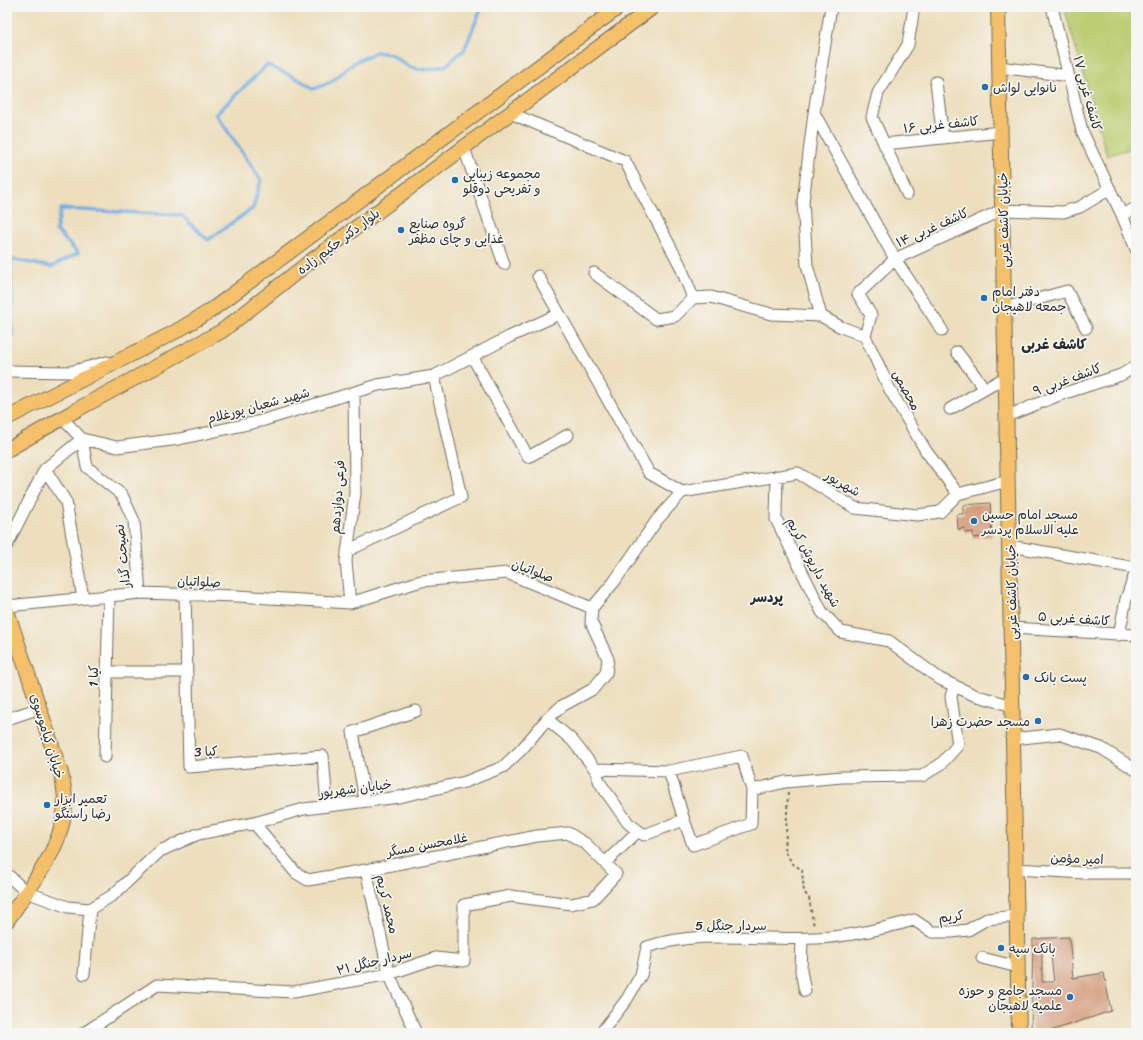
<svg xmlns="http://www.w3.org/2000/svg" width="1143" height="1040" viewBox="0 0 1143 1040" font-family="Sriracha,'Playpen Sans Arabic',sans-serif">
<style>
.green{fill:#bbce72;stroke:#737c4e}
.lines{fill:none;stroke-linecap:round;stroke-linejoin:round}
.stream{stroke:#74ade3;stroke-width:3.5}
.building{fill:#d39978;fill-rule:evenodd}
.minor-casing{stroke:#6f6a5e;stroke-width:13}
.major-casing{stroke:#6f6a5e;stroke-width:16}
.path{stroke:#6f6a5e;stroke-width:2;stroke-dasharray:3 3;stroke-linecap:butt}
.minor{stroke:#fff;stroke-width:11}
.major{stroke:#f4c16a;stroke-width:14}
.poi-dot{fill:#1f6fb2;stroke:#f6f6f2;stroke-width:1.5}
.labels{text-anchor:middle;stroke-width:3.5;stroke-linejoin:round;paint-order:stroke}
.poi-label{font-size:13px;fill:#2b2b2b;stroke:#f6f6f2;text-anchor:start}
.street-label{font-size:13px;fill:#2b2b2b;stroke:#f6f6f2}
.neighbourhood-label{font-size:14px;font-weight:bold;fill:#2b2b2b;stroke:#f6f6f2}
</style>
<rect width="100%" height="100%" fill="#f6f6f2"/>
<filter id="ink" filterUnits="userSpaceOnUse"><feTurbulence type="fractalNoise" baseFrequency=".025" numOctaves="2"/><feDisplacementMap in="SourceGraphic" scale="8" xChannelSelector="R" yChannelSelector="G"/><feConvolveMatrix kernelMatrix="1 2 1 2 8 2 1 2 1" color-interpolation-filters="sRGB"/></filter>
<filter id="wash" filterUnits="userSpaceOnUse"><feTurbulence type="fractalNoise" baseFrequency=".012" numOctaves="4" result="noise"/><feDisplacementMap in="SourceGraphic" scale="16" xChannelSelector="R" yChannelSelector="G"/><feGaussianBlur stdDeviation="0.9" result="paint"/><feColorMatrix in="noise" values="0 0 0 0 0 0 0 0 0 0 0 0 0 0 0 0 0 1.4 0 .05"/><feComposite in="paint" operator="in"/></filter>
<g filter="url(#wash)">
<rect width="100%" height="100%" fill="#eddfbd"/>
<!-- green -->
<path class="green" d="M1064 7H1136V160L1132 148 1107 156Z"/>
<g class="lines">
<!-- stream -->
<path class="stream" d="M7 344 12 336 11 259 51 267 78 253 56 230 61 209 181 215 208 240 253 208 261 180 216 114 267 65 298 79 314 89 331 82 355 62 376 52 391 54 409 67 424 70 445 66 464 50 482 7"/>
</g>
<g id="blocks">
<!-- building -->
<path class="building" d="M990 503 992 536 973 538V532L965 533V528L958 529 957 514H963V505Z
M1069 937 1073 978 1104 973 1111 1011 1044 1033H1031L1033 939ZM1042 947H1050L1054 982H1042Z"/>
</g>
</g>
<g filter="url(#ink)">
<use href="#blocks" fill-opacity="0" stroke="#6f6a5e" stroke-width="1"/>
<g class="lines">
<defs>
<path id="minor" d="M1052 7 1082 131 1122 215 1136 249
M999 67 1069 76
M936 82 943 138
M510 113 625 161 680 265 693 298
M814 113 895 259 942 330
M884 144 1001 132
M464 148 504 264
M907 194 872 117 878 93 908 45 914 7
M1122 215 1136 208
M594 273 656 319 675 316 693 298 711 297 771 314 821 316 841 327 865 336 890 390 926 451 958 494
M1005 308 1067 291 1086 328
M821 316 807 265 803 202 814 113 831 7
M865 336 871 315 858 294 895 259 1002 210 1063 212 1080 207 1110 189
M957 352 985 389
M472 356 528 457 568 435
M7 371 70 372 107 362
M950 409 1006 377
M1007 416 1062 394 1121 375 1136 366
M62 418 82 439
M82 439 117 447 179 439 261 421 378 385 434 376 509 337 559 314
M82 439 87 467 122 495 134 521 140 593
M45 469 66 502 83 598
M777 476 776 519 822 612 841 632 889 641 940 679 974 695 1013 706
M682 492 798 473 855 508 917 515 940 512 958 494 1008 481
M7 545 45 469 82 439
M1010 546 1136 568
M347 551 461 497 434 376
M185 594 189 767 323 756 327 805
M350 603 346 561 355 493 354 393
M7 606 140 593 237 596 350 603 421 581 507 573 592 608 614 582 657 520 682 492 649 473 538 276
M1011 628 1136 635
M1119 635 1126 599 1136 571
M107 672H186
M7 719 40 708
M547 719 572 740 595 769 600 783 628 823 644 835 684 820 669 771 742 756 752 790 785 782 842 777 922 776 941 764 958 745 951 697 954 685
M1013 739 1059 734 1101 748 1136 770
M105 757 109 595
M595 769 669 771
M365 800 353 732 416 711
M684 820 693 845 751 824 752 790
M605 863 638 831
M1016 869 1085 873H1136
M366 870 389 974 416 1033
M7 874 26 892 68 907 90 909 113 895 160 851 198 834 254 823 304 809 399 797 465 782 503 767 522 749 547 719 562 706 593 689 606 673 608 659 591 622 592 608
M802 939 801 971 805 991
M982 958 1018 967
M84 974 90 909
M84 1033 157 985 294 992 389 974 436 958 464 961V905L511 896 571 904 593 899 616 874 586 844 568 833 537 836 366 870 308 880 296 873 254 823
M601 1033 627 999 641 975 647 947C702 929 759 941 816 938 849 937 882 929 914 920L932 932H952L968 930 987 919 1017 916"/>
<path id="major" d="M998 7 1019 1033
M7 418 175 332 210 311 619 7
M7 450 78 409 222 331 307 264 653 7
M7 611 61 773C63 782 65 792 65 801 65 847 31 884 7 921"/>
</defs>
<!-- minor casing -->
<use href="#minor" class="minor-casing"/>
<!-- major casing -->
<use href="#major" class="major-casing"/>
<!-- path -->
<path class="path" d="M788 793 785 852 793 864 802 870 804 892 809 898 814 927"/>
<!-- minor -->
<use href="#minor" class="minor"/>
<!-- major -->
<use href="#major" class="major"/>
</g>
</g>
<!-- markers -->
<g class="poi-dot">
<circle cx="985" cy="87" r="4"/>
<circle cx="455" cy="180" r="4"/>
<circle cx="401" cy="230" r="4"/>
<circle cx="984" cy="298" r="4"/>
<circle cx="974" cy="521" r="4"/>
<circle cx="1026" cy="677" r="4"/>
<circle cx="1038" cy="721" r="4"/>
<circle cx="47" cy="805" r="4"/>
<circle cx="1001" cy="948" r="4"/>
<circle cx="1070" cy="997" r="4"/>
</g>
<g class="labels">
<!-- poi labels -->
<g class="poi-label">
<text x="993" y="92">نانوایی لواش</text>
<text x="463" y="178">مجموعه زیبایی<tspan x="463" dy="15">و تفریحی دوقلو</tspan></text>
<text x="409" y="228">گروه صنایع<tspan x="409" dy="15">غذایی و چای مظفر</tspan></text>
<text x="992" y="296">دفتر امام<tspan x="992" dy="15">جمعه لاهیجان</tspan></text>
<text x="982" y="519">مسجد امام حسین<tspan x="982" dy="15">علیه الاسلام پردسر</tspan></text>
<text x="1034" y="682">پست بانک</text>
<text x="1030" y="726" text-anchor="end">مسجد حضرت زهرا</text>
<text x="55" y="803">تعمیر ابزار<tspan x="55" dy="15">رضا راستگو</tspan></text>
<text x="1009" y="953">بانک سپه</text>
<text x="1062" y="995" text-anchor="end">مسجد جامع و حوزه<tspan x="1062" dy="15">علمیه لاهیجان</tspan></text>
</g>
<!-- street labels -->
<g class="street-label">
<text transform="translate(1088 93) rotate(75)" y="5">کاشف غربی ۱۷</text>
<text transform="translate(941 124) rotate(-6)" y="5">کاشف غربی ۱۶</text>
<text transform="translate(1003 220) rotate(-91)" y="5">خیابان کاشف غربی</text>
<text transform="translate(932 227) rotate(-24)" y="5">کاشف غربی ۱۴</text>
<text transform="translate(338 241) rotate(-37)" y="5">بلوار دکتر حکیم زاده</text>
<text transform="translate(1067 379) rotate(-20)" y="5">کاشف غربی ۹</text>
<text transform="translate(907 390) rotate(61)" y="5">محصص</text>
<text transform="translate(258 405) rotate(-15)" y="5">شهید شعبان پورغلام</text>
<text transform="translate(843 483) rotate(30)" y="5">شهریور</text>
<text transform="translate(337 497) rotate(-86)" y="5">فرعی دوازدهم</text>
<text transform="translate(122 556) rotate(-96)" y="5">نصیحت گذار</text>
<text transform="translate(814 562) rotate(62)" y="5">شهید داریوش کریم</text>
<text transform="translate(533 570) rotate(20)" y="5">صلواتیان</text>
<text transform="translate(199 581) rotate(2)" y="5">صلواتیان</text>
<text transform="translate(1011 592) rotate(-91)" y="5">خیابان کاشف غربی</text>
<text transform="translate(1074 618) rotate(4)" y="5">کاشف غربی ۵</text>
<text transform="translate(93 676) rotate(-89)" y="5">کیا 1</text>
<text transform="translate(48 736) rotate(73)" y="5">خیابان کیاموسوی</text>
<text transform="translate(206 751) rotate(-3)" y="5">کیا 3</text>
<text transform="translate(355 788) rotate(-7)" y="5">خیابان شهریور</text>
<text transform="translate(427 844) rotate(-11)" y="5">غلامحسن مسگر</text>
<text transform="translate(1077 858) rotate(2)" y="5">امیر مؤمن</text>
<text transform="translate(388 904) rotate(77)" y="5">محمد کریم</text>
<text transform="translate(951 916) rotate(-7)" y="5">کریم</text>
<text x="731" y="930">سردار جنگل 5</text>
<text transform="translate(374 961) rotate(-14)" y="5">سردار جنگل ۲۱</text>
</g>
<!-- neighbourhood labels -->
<g class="neighbourhood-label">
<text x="1054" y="349">کاشف غربی</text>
<text x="767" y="602">پردسر</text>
</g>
</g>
<!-- margin -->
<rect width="1143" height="1040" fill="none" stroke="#f6f6f2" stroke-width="24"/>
</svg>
